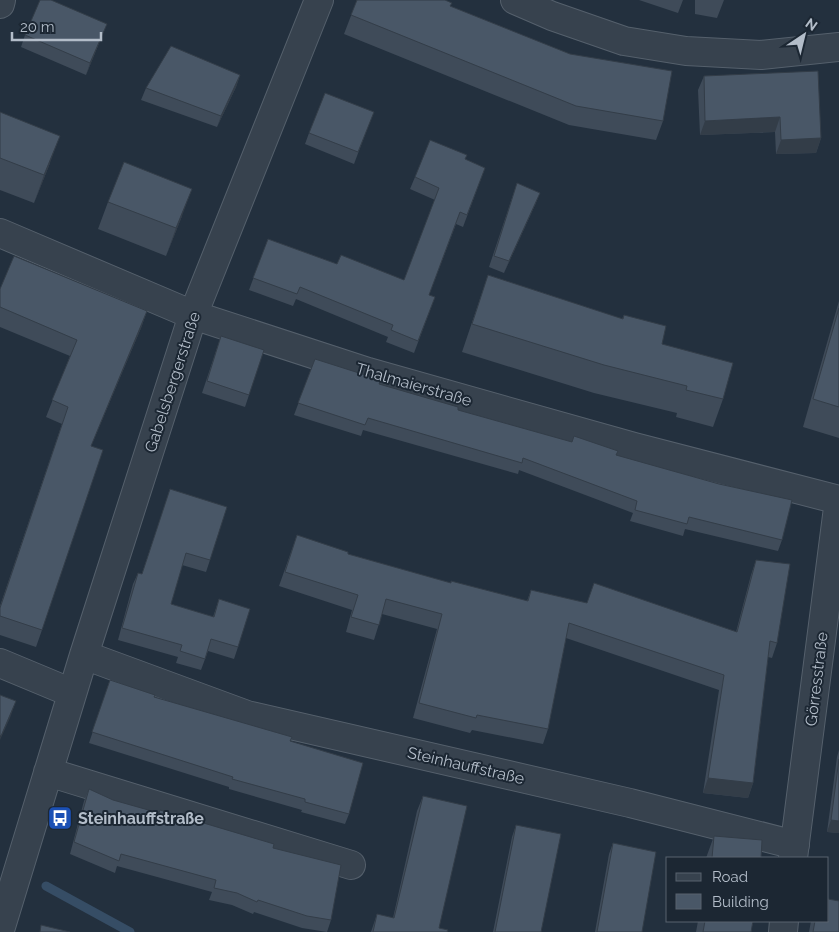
<svg xmlns="http://www.w3.org/2000/svg" width="839" height="932" viewBox="0 0 839 932" font-family="Raleway,sans-serif">
<style>
.lines{fill:none;stroke-linecap:round;stroke-linejoin:round}
.stream{stroke:#364d65;stroke-width:9}
.minor-casing{stroke:#55606c;stroke-width:30}
.minor{stroke:#37424e;stroke-width:28}
.wall{fill:#3f4b59}
.shaded-wall{fill:#333d48}
.building{fill:#495767;stroke:#333d48}
.labels{text-anchor:middle;stroke-width:4;stroke-linejoin:round;paint-order:stroke}
.street-label{font-size:16px;fill:#b3bdc9;stroke:#1c2733}
.poi-label{font-size:16px;font-weight:bold;fill:#b3bdc9;stroke:#1c2733;text-anchor:start}
</style>
<rect width="100%" height="100%" fill="#23303e"/>
<g class="lines">
<!-- stream -->
<path class="stream" d="M46 886 130 932"/>
<defs>
<path id="minor" d="M515 0 552 16 624 41 686 51 761 55 839 47
M0 4 1 0
M0 233 193 315 368 372 634 447 839 500
M84 655 247 715 630 803 795 845
M0 663 72 693
M48 772 351 865
M793 858 839 500
M0 930 84 655 193 315 319 0
M783 932 784 921"/>
</defs>
<!-- minor casing -->
<use href="#minor" class="minor-casing"/>
<!-- minor -->
<use href="#minor" class="minor"/>
</g>
<!-- wall -->
<path class="wall" d="M357 0 450 6 570 54 663 121 656 140 569 125 344 34Z
M639 0H683L678 13Z
M695 0H724L717 18 695 14Z
M25 35 102 36 86 75 21 47Z
M240 75 236 87 217 127 141 100 146 88Z
M704 76 821 138 816 153 776 154 775 132 700 135 698 90Z
M0 112 50 163 34 203 0 190Z
M369 124 354 164 305 144 309 133Z
M465 159 485 168 463 227 456 224 429 295 435 297 414 353 386 342 388 337 296 299 293 306 249 290 268 239 337 264 404 280 435 200 410 189 415 177Z
M517 183 540 193 535 205 504 273 489 267Z
M108 202 182 216 166 256 98 229Z
M488 275 622 319 624 315 662 344 723 399 713 427 676 417 677 413 594 393 462 352Z
M0 289 147 311 141 328 91 446 42 630 36 647 0 635V606L62 424 46 417 70 356 0 327Z
M839 301V438L803 427Z
M221 336 249 395 245 407 202 393Z
M315 359 379 384 458 410 616 455 782 540 778 551 685 529 683 536 630 521 633 513 519 470 518 474 363 430 361 436 294 415Z
M170 489 210 560 206 572 182 565 171 604 213 617 219 599 238 647 234 659 208 651 201 670 176 663 178 657 118 640 133 584 138 573 142 574Z
M297 535 348 554 450 583 527 601 531 590 587 603 736 632 751 575 756 560 777 643 772 658 768 657 753 783 748 798 703 793 719 690 566 638 548 729 543 744 472 730 470 733 413 718 437 629 382 614 374 640 346 632 352 610 279 586Z
M110 680 154 697 290 741 349 814 345 824 301 812 302 810 229 789V787L89 743Z
M839 750V833L827 832 837 757Z
M89 789 113 800 273 848 331 920 327 932 302 928 254 912 253 914 232 905 209 900 212 892 117 866 115 873 70 854 84 801Z
M423 796 439 928 447 932H371L377 914 393 918 417 811Z
M516 825 541 932H493L512 837Z
M714 836 761 858H706Z
M613 843 642 932H595L609 854Z
M698 921H753L751 932H696Z
M811 921H828L839 932H809Z"/>
<!-- shaded-wall -->
<path class="shaded-wall" d="M107 24 102 36 86 75 90 63Z
M240 75 236 87 217 127 221 116Z
M780 117 775 132 700 135 705 121Z
M60 136 50 163 34 203 44 175Z
M821 138 816 153 776 154 781 140Z
M192 189 182 216 166 256 176 228Z
M540 193 535 205 504 273 509 261Z
M147 311 141 328 84 463 91 446Z
M16 701 10 718 0 740V737Z
M708 778 753 783 748 798 703 793Z
M831 820 839 821V833L827 832Z"/>
<!-- building -->
<path class="building" d="M40 0H51L107 24 90 63 25 35Z
M357 0H445L452 3 450 6 570 54 672 71 663 121 576 106 351 15Z
M171 46 240 75 221 116 146 88Z
M818 71 821 138 781 140 780 117 705 121 704 76Z
M325 93 374 112 358 152 309 133Z
M0 112 60 136 44 175 0 158Z
M430 140 467 155 465 159 485 168 467 215 460 212 429 295 435 297 418 341 391 330 393 325 300 287 297 294 253 278 268 239 337 264 341 255 404 280 439 188 415 177Z
M124 162 192 189 176 228 108 202Z
M517 183 540 193 509 261 494 256Z
M14 256 147 311 91 446 103 450 42 630 0 616V608L68 407 52 400 77 340 0 307V289Z
M488 275 623 319 624 315 666 326 662 344 733 363 723 399 686 390 687 386 604 365 472 324Z
M839 308V407L813 399Z
M221 336 264 350 249 395 207 381Z
M315 359 381 380 379 384 458 407V410L572 442 574 436 618 451 616 455 719 484 792 500 782 540 689 517 687 524 635 510 637 501 523 458 522 463 368 418 365 425 298 403Z
M170 489 227 507 210 560 186 553 171 604 214 617 219 599 250 609 238 647 211 639 205 659 180 651 182 645 122 628 138 573 142 574Z
M297 535 348 552V554L451 583V581L528 601 531 590 587 603 594 583 737 632 756 560 790 564 777 643 770 641 753 783 708 778 724 675 569 623 548 729 477 715 476 718 419 703 442 614 386 599 379 625 351 617 358 595 285 572Z
M110 680 155 695 154 697 292 737 290 741 363 763 349 814 305 802V799L232 779 233 777 92 732Z
M0 695 16 701 1 736 0 735Z
M839 759V821L831 820Z
M89 789 113 800 159 813 160 810 274 844 273 848 341 865 331 920 307 916 258 900 257 902 237 893 214 888 216 880 121 854 119 861 74 842Z
M423 796 467 806 439 928 448 930 447 932H373L377 914 394 918Z
M516 825 561 834 541 932H495Z
M714 836 762 840 761 858H712Z
M613 843 656 852 642 932H597Z
M828 899 839 901V932H813L815 921H828Z
M705 921H753L751 932H703Z
M41 925 70 932H40Z"/>
<!-- icons -->
<defs>
<symbol id="bus-square" viewBox="-11 -11 22 22"><rect x="-9" y="-9" width="18" height="18" rx="4" fill="#1a4fb4" stroke="#1c2733"/><path d="M-5-6H5V4H4V6H2V4H-2V6H-4V4H-5ZM-3.5-4V0h7V-4ZM-3.5 1.2v1.5H-2V1.2ZM2 1.2v1.5H3.5V1.2Z" fill="#fff"/></symbol>
</defs>
<g fill-rule="evenodd">
<use href="#bus-square" x="46" y="804" width="28" height="28"/>
</g>
<g class="labels">
<!-- street labels -->
<g class="street-label">
<text transform="translate(172 382) rotate(-72)" y="6">Gabelsbergerstraße</text>
<text transform="translate(414 384) rotate(16)" y="6">Thalmaierstraße</text>
<text transform="translate(816 679) rotate(-83)" y="6">Görresstraße</text>
<text transform="translate(466 765) rotate(13)" y="6">Steinhauffstraße</text>
</g>
<!-- poi labels -->
<g class="poi-label">
<text x="78" y="824">Steinhauffstraße</text>
</g>
</g>
<!-- legend -->
<rect x="666" y="857" width="162" height="65" fill="#1c2733" stroke="#58636f"/>
<rect x="676" y="873" width="25" height="8" fill="#37424e" stroke="#58636f"/>
<text x="712" y="882" font-size="15" fill="#b3bdc9">Road</text>
<rect x="676" y="894" width="25" height="15" fill="#495767" stroke="#58636f"/>
<text x="712" y="907" font-size="15" fill="#b3bdc9">Building</text>
<!-- north arrow -->
<g transform="translate(804 35) rotate(35)" stroke="#1c2733" stroke-width="4" paint-order="stroke">
<path d="M0-4L9 19L0 12L-9 19Z" fill="#b3bdc9"/>
<text y="-8" font-size="14" font-weight="bold" text-anchor="middle" fill="#b3bdc9">N</text>
</g>
<!-- scale -->
<path d="M12 32v8h89v-8" fill="none" stroke="#b3bdc9" stroke-width="2.5"/>
<text x="20" y="32" font-size="15" fill="#b3bdc9" stroke="#1c2733" stroke-width="4" paint-order="stroke">20 m</text>
</svg>
